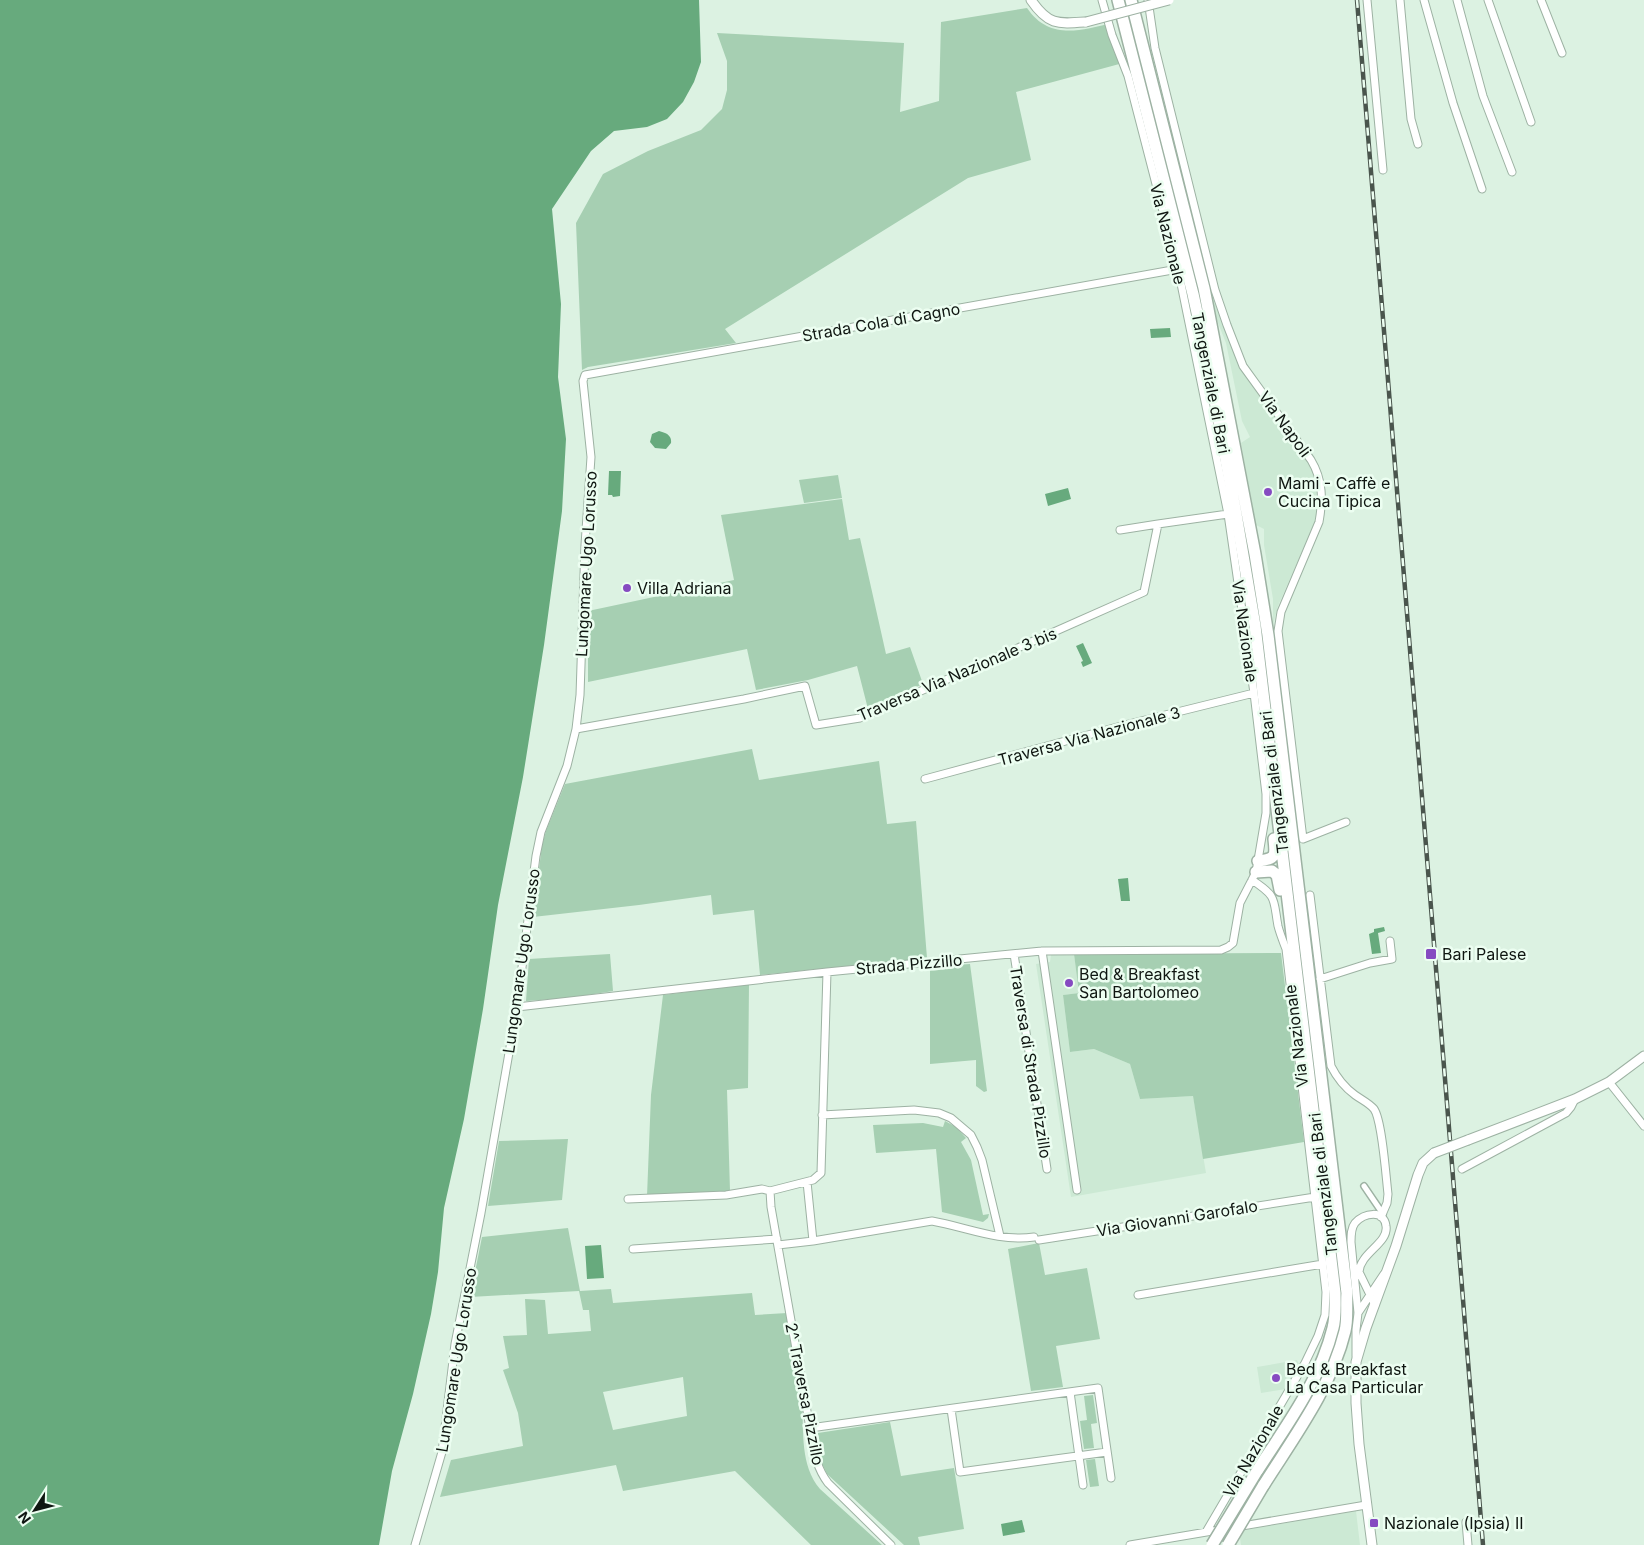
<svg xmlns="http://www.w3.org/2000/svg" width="1644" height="1545" viewBox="0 0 1644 1545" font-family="Inter,sans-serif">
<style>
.built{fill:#cce9d4}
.green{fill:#a6cfb2;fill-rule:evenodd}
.water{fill:#67aa7d}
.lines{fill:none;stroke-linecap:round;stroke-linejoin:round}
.pedestrian-casing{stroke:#9db2a3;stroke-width:8}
.minor-casing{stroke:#9db2a3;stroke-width:9}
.tertiary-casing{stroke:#9db2a3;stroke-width:11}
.trunk-casing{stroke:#9db2a3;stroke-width:14}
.pedestrian{stroke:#fff;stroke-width:5}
.minor{stroke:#fff;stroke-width:7}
.tertiary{stroke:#fff;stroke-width:9}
.trunk{stroke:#fff;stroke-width:11}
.rail-casing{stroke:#4a554d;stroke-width:4.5}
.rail{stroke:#ecfef1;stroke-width:2.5;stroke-dasharray:8;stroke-linecap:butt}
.tertiary-bridge-casing{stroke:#9db2a3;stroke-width:11;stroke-linecap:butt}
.trunk-bridge-casing{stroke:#9db2a3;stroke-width:14;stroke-linecap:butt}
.tertiary-bridge{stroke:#fff;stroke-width:9}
.trunk-bridge{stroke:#fff;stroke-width:11}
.poi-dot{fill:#864bc1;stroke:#ecfef1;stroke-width:2}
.labels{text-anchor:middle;stroke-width:5;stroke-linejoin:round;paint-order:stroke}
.street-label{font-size:16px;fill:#0f1611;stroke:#ecfef1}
.poi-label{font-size:16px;fill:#0f1611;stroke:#ecfef1;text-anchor:start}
</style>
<rect width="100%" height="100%" fill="#dcf2e2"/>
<!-- built -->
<path class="built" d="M1211 293 1238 364 1311 466 1316 481 1317 515 1315 522 1278 606 1273 625V599L1264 545V529L1256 525 1241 443 1250 437 1242 421 1226 343 1216 318Z
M1074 954 1079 993 1063 995 1070 1052 1094 1049 1130 1064 1140 1099 1193 1096 1206 1173 1071 1197 1036 964 1050 962 1051 955Z
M1297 1360 1300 1366 1286 1389 1261 1393 1257 1367Z
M1356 1511 1360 1545H1241L1239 1531Z"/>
<!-- green -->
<path class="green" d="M1027 8C1049 40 1079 31 1112 23L1123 63 1016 92 1031 160 968 178 725 329 736 343 588 367 582 370 576 223 603 174 648 151 701 130 722 109 727 90V61L717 33 904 43 900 112 939 101 941 22Z
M838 475 842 498 804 503 799 480Z
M842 499 849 540 860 538 886 654 910 647 923 684 868 709 857 666 808 680 756 690 747 649 588 682V611L734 580 721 515Z
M752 749 759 780 879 761 887 824 916 821 927 958 760 975 754 910 713 915 711 895 639 905 533 917 542 845 546 831 565 784Z
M1281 953 1304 1142 1203 1159 1193 1096 1140 1099 1130 1064 1094 1049 1070 1052 1063 995 1079 993 1074 954Z
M610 954 613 991 569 998 526 1001 529 959Z
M970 964 987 1091 984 1092 976 1086V1060L930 1064V967Z
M749 984 748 1088 727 1090 730 1191 647 1196 651 1095 663 995Z
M945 1121 956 1127 966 1138 961 1142 971 1160 983 1215 989 1214 988 1218 983 1222 942 1212 936 1149 876 1153 873 1125 923 1123 943 1127Z
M568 1139 562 1200 488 1206 499 1141Z
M568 1228 580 1291 611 1289 613 1303 752 1293 755 1315 787 1313C793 1343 799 1374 802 1404 804 1433 800 1465 820 1489L882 1545H811L735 1471 623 1491 616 1465 440 1497 451 1460 523 1446 518 1413 503 1370 509 1368 503 1336 527 1335 525 1299 545 1300 548 1334 591 1331 589 1310H583L579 1291 470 1297 482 1237ZM683 1377 687 1416 613 1430 603 1392Z
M1039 1243 1045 1275 1087 1268 1100 1339 1056 1346 1063 1387 1031 1391 1008 1249Z
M1093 1395 1097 1423 1091 1424 1094 1448 1084 1449 1080 1421 1087 1420 1084 1396Z
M890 1422 901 1476 954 1468 964 1529 918 1537 920 1545H904L827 1474 822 1464 818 1433Z
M1095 1459 1099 1486 1090 1487 1086 1460Z"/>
<!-- water -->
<path class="water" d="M0 0H699L701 62 694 82 683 102 667 119 647 127 614 131 591 151 552 209 561 304 558 377 566 439 562 511 544 645 523 777 498 905 483 1009 464 1119 444 1208 438 1272 431 1314 413 1394 392 1471 379 1545H0Z
M1170 328 1171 337 1151 338 1150 329Z
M659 431C666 433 672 435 671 443L666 449 655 448 650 442 652 434Z
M609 471H621L620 496 613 497 612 495H608Z
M1068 488 1071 499 1048 506 1045 494Z
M1083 643 1092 663 1083 667 1081 662 1083 661 1076 646Z
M1128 878 1130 901H1121L1118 879Z
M1384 927 1385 931 1378 933 1381 953 1372 954 1369 934 1374 932V929Z
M601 1245 604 1278 587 1279 585 1246Z
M1022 1520 1025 1532 1003 1536 1001 1524Z"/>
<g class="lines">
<defs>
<path id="pedestrian" d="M1364 1186 1383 1214"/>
<path id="minor" d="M1148 0 1155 48 1215 290 1227 325 1243 366 1311 460C1323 480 1323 500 1319 522L1281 612 1278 631 1303 839 1346 822
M1367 0 1383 170
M1400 0 1411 119 1418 144
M1424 0 1453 103 1482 189
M1457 0 1483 96 1512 172
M1488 0 1531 122
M1541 0 1562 53
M1120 530 1158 524
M576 729 744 699 805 686 816 725 860 718 1144 592 1158 524 1228 514
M925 779 1125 725 1254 693
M1310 895 1331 1066C1337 1078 1344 1087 1355 1095 1362 1100 1369 1103 1374 1109 1382 1120 1386 1177 1388 1194L1387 1203 1381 1217
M1042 951 1077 1190
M1014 954 1047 1169
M1320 979 1370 963 1392 959 1390 941
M517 1007 827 972 1042 951 1221 950 1228 947 1233 943 1240 903 1256 872 1266 813V794L1254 693 1228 514 1178 269 1128 76 1112 35 1102 0
M1609 1082 1644 1126
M822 1115 914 1110 939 1113 951 1118 971 1135 977 1147 982 1160 1000 1236
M1462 1169 1566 1113 1571 1107 1575 1099
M770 1191 771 1207 810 1428C814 1449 815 1466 828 1483L891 1545
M770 1191 813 1180 821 1173 827 972
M628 1199 726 1195 762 1189 770 1191
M1039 1240 1315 1197
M813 1241 932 1221C966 1227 999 1242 1034 1237
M778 1245 813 1241 807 1182
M633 1249 777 1239
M1138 1295 1323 1264
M1358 1313 1384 1274
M1356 1356V1330L1358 1313 1351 1242C1351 1235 1351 1228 1355 1223 1364 1213 1384 1209 1386 1226 1389 1243 1360 1253 1359 1272L1375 1305
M1070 1392 1083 1485
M951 1409 960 1472 1107 1452
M810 1428 1098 1388 1111 1478
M1466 1522 1468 1545
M1206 1532 1305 1363 1318 1336 1325 1315 1326 1292 1286 949C1283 941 1280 934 1278 926 1273 899 1278 897 1252 880
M415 1545 442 1452 455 1344 481 1213 517 1007 536 856 541 832 567 766 576 729 580 695 585 545 591 457 583 381 585 375 1178 269
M1130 1545 1366 1505"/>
<path id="tertiary" d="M1031 0C1048 25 1057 24 1086 22
M1468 1140 1575 1099 1609 1082 1644 1056
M1372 1545 1359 1444 1356 1403V1362L1366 1328 1396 1246 1418 1175 1423 1163 1434 1153"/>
<path id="trunk" d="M1118 0 1193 294 1208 363 1236 514 1255 626 1335 1293C1335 1304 1336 1317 1333 1328 1320 1381 1286 1426 1257 1471
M1131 0 1204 288 1255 554 1268 635 1347 1293C1346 1305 1348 1319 1345 1331 1331 1388 1294 1437 1263 1486
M1258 861C1276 859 1276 856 1274 839
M1256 872 1272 871 1277 875 1280 890"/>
</defs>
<!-- pedestrian casing -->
<use href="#pedestrian" class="pedestrian-casing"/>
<!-- minor casing -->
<use href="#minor" class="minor-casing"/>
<!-- tertiary casing -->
<use href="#tertiary" class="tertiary-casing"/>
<!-- trunk casing -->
<use href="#trunk" class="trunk-casing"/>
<!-- pedestrian -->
<use href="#pedestrian" class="pedestrian"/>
<!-- minor -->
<use href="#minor" class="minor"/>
<!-- tertiary -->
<use href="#tertiary" class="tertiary"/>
<!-- trunk -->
<use href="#trunk" class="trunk"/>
<defs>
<path id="rail" d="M1357 0 1483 1545"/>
</defs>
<!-- rail casing -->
<use href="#rail" class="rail-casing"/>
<!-- rail -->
<use href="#rail" class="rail"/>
<defs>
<path id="tertiary-bridge" d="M1086 22 1169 0
M1434 1153 1468 1140"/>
<path id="trunk-bridge" d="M1212 1545 1257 1471
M1228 1545 1263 1486"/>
</defs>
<!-- tertiary-bridge casing -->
<use href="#tertiary-bridge" class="tertiary-bridge-casing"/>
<!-- trunk-bridge casing -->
<use href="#trunk-bridge" class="trunk-bridge-casing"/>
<!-- tertiary-bridge -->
<use href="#tertiary-bridge" class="tertiary-bridge"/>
<!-- trunk-bridge -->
<use href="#trunk-bridge" class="trunk-bridge"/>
</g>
<!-- markers -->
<g class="poi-dot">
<circle cx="1268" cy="492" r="5"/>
<circle cx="627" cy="588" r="5"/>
<rect x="1425" y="948" width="12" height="12" rx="2.5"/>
<circle cx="1069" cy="983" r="5"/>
<circle cx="1276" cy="1378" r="5"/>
<rect x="1369" y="1518" width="10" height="10" rx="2.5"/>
</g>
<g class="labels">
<!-- street labels -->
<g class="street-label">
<text transform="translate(1168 234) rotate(76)" y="6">Via Nazionale</text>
<text transform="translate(881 322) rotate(-10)" y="6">Strada Cola di Cagno</text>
<text transform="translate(1211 383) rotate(79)" y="6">Tangenziale di Bari</text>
<text transform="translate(1285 424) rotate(54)" y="6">Via Napoli</text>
<text transform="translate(586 564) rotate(-87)" y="6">Lungomare Ugo Lorusso</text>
<text transform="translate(1245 631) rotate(82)" y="6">Via Nazionale</text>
<text transform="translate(957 674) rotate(-23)" y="6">Traversa Via Nazionale 3 bis</text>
<text transform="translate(1089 736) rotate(-15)" y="6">Traversa Via Nazionale 3</text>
<text transform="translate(1274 782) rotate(-97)" y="6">Tangenziale di Bari</text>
<text transform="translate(521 961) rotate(-82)" y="6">Lungomare Ugo Lorusso</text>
<text transform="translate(909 964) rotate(-5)" y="6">Strada Pizzillo</text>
<text transform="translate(1296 1036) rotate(-97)" y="6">Via Nazionale</text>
<text transform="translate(1031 1062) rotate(81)" y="6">Traversa di Strada Pizzillo</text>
<text transform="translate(1323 1184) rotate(-97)" y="6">Tangenziale di Bari</text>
<text transform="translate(1177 1218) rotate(-9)" y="6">Via Giovanni Garofalo</text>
<text transform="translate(456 1360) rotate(-81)" y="6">Lungomare Ugo Lorusso</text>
<text transform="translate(805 1394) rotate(79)" y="6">2^ Traversa Pizzillo</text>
<text transform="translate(1253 1451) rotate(-60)" y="6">Via Nazionale</text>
</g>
<!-- poi labels -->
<g class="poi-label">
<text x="1278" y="489">Mami - Caffè e<tspan x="1278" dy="18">Cucina Tipica</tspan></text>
<text x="637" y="594">Villa Adriana</text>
<text x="1442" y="960">Bari Palese</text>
<text x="1079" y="980">Bed &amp; Breakfast<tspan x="1079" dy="18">San Bartolomeo</tspan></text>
<text x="1286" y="1375">Bed &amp; Breakfast<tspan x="1286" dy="18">La Casa Particular</tspan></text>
<text x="1384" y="1529">Nazionale (Ipsia) II</text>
</g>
</g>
<!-- north arrow -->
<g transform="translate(35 1510) rotate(234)" stroke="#ecfef1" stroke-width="4" paint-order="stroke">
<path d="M0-4L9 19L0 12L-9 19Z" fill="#0f1611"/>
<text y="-8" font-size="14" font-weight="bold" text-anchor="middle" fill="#0f1611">N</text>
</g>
</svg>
